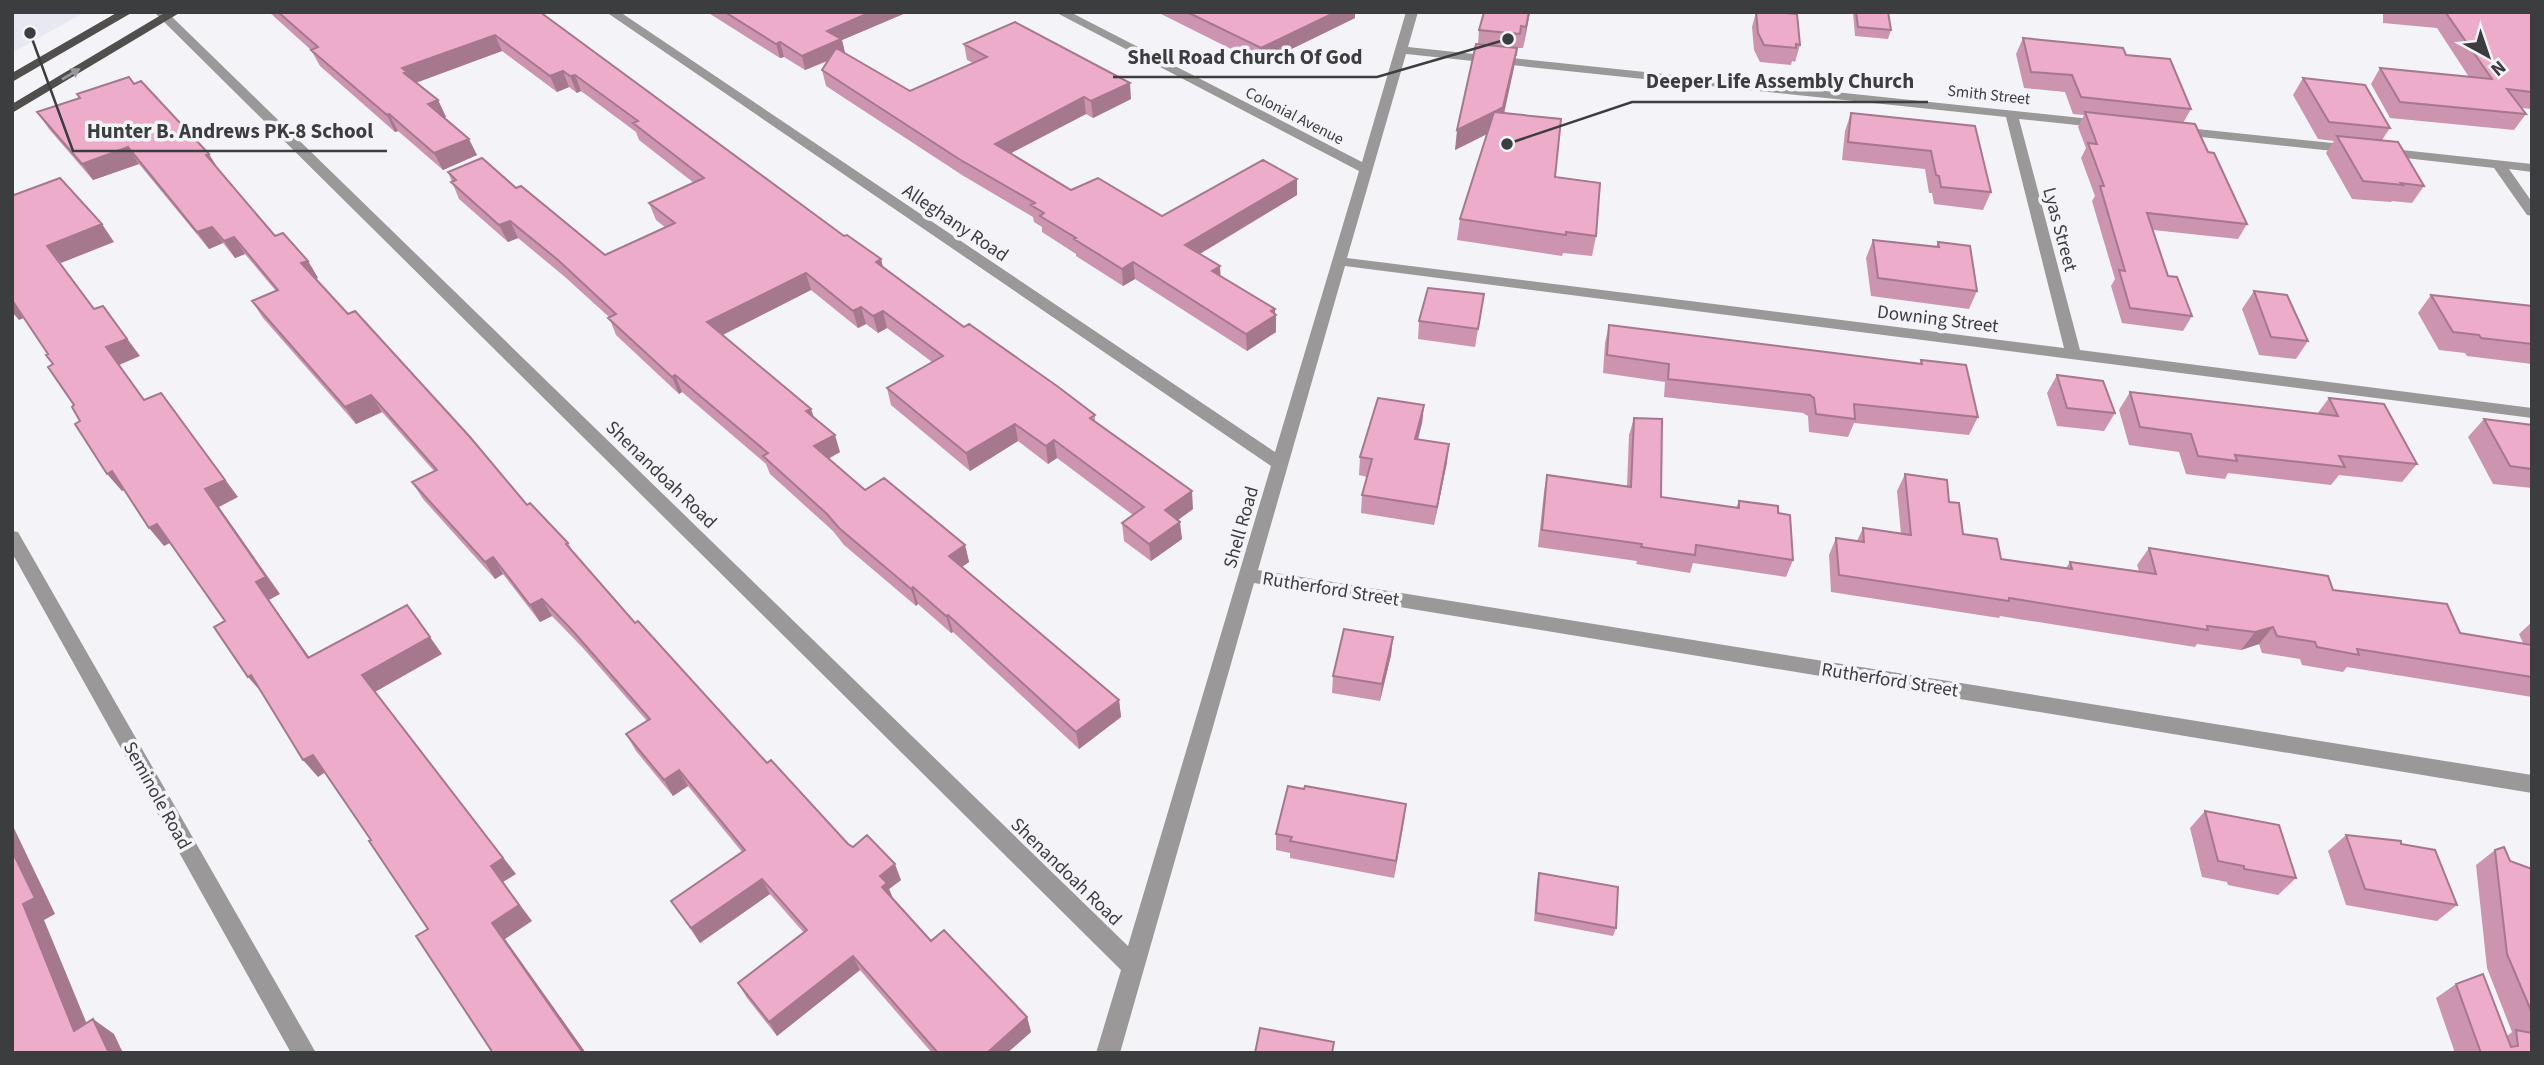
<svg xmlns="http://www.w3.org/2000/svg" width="2544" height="1065" viewBox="0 0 2544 1065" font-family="'Source Sans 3',sans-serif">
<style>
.built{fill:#e8e8f2}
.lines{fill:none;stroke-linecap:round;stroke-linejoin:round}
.minor{fill:#9a9898;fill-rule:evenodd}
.major{fill:#514e4e;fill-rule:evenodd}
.wall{fill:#cc94ae}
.shaded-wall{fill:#a6788d}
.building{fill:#edacca;stroke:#a6788d;stroke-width:2}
.oneway{fill:#9a999a}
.labels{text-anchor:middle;stroke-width:7;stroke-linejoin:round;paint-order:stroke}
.far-street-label{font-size:16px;fill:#3c3d3e;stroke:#f4f4f8}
.street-label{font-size:19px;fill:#3c3d3e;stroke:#f4f4f8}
.leader{fill:none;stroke:#3c3d3e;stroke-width:2.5}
.callout-dot{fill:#3c3d3e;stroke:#f4f4f8;stroke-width:2.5}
.callout-label{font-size:21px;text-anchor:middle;font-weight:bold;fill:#3c3d3e;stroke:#f4f4f8;stroke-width:7;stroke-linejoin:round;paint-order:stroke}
</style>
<rect width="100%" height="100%" fill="#f4f4f8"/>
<!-- built -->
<path class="built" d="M12 12H85L12 53Z"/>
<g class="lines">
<!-- minor -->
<path class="minor" d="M154 12H167L1128 946 1271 466 606 12H620L1275 452 1359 171 1055 12H1070L1362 162 1406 12H1418L1408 47 2110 121 2111 124 2105 128 2019 119 2080 350 2532 408V418L1345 266 1258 570 2532 775V793L1254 583 1120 1053H1096L1121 970ZM1406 54 2006 117 2064 348 1347 258Z
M2178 127 2352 145 2359 149 2352 153 2173 134 2172 131Z
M2383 148 2532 164V172L2509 169 2532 202V216L2527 215 2494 168 2378 155 2376 152Z
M12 531 18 532 316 1053H291L12 553Z"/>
<!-- major -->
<path class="major" d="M118 12H133L12 82V73Z
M166 12H181L12 113V104Z"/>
</g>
<!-- wall -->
<path class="wall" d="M269 12H540L844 236 881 259 883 268 949 316 1095 415V421L1193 509 1178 520 1182 539 1151 561 1124 541 1122 523 1133 515 1057 458 1048 464 1018 441 970 471 891 405 887 388 932 362 887 328 878 333 866 324 858 328 811 290 723 335 814 417 840 452 828 459 865 490 965 545 969 562 962 567 1119 700 1121 717 1079 749 953 632 951 633 918 604 916 606 844 545 833 531 770 474 766 464 682 392 679 394 616 335 609 317 565 277 518 238 508 242 459 199 448 172 516 188 605 255 666 228 656 220 649 203 694 183 639 140 636 132 581 91 577 93 569 87 557 92 502 51 416 82 438 100 446 117 444 118 477 155 443 170 398 131 395 132 320 66 311 50Z
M707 12H908L842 40 845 53 910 91 973 63 967 60 964 44 1131 99 1093 118 1086 114 1011 153 1071 190 1162 216 1297 179V195L1200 254 1221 276 1275 314 1276 332 1247 351 1135 279 1123 286 1076 256V254L1042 232V227L1034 222 1033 217 962 175 826 86 822 70 828 61 805 70 784 57 780 58Z
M1157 12H1355V18L1261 64Z
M1530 12 1523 48H1518L1517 56H1516L1504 113 1555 177 1596 236 1592 256 1563 253 1562 256 1457 240 1460 219 1487 134 1455 150 1478 44 1479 30Z
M1756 12H1774L1800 45 1795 62 1792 61 1791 65 1760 62 1754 50 1752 27Z
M1853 12H1888L1891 30 1888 39 1855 36Z
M2383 12H2532V109L2521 108 2526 114 2514 130 2390 118 2371 84 2380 68 2469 77 2437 28 2383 23Z
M2023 38 2126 55 2191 109 2183 123 2208 152 2247 224 2238 239 2153 230 2168 276 2192 316 2183 331 2122 323 2111 286 2115 279 2092 201 2095 196 2081 158 2086 148 2078 127 2084 115 2073 114 2065 92 2024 88 2016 54Z
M2303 78 2390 128 2382 140 2424 186 2412 203 2392 201 2391 202 2352 199 2326 153 2334 141 2318 139 2293 95Z
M37 112 219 170 275 236 308 261 318 278 315 279 527 505 568 543 573 552 635 623 767 763 848 844 901 880 889 889 892 899 931 941 1027 1017 1031 1032 1007 1053H932L860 970 777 1036 747 998 738 983 804 933 770 894 700 943 671 901 742 852 688 786 673 796 636 751 626 734 647 721 582 647 552 616 540 622 503 574 495 579 423 499 412 482 434 471 382 412 356 424 263 318 252 301 276 291 245 254 235 258 223 243 209 249 139 164 93 180 49 129Z
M1851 113 1975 126 1991 192 1983 210 1934 204 1932 193H1929L1925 169 1842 160 1845 131Z
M1873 240 1936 247 1938 242 1977 291 1969 309 1871 296 1866 258Z
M2254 291 2308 341 2296 359 2259 355 2242 309Z
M1484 294 1475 347 1418 339 1419 321Z
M2431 295 2532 306V364L2467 356 2465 353 2439 350 2418 313Z
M1609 325 1920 364 1921 360 1978 417 1969 435 1854 423 1848 437 1809 432 1808 416 1803 413 1664 397 1665 382 1603 373 1605 343Z
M2057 375 2115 413 2104 431 2057 426 2047 393Z
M2130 392 2317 414 2329 398 2417 464 2402 482 2339 475 2331 485 2228 473 2225 479 2186 474 2179 452 2129 445 2119 410Z
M1424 405 1422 423 1418 440 1447 462 1434 525 1361 513 1362 495 1367 477 1359 475 1360 457Z
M1634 418 1661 497 1736 508 1739 501 1778 513 1793 560 1786 577 1693 563 1690 573 1636 564 1637 561 1538 547 1544 492 1547 475 1627 486 1629 435Z
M2484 419 2532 425V488L2493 484 2468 437Z
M1905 474 1949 502 1963 534 2001 559 2066 568 2070 562 2139 571 2137 565 2149 548 2333 590 2460 633 2523 643 2519 634 2532 622V697L2347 667 2343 672 2302 665 2300 659 2262 653 2259 644 2241 650 2197 644 2195 647 2000 616 1999 618 1831 592 1829 555 1836 538 1857 541 1863 528 1901 534 1897 491Z
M1393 637 1391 655 1380 701 1332 693 1333 676Z
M1304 789 1406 804 1394 878 1290 858V853L1276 850V834Z
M2205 811 2296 878 2278 895 2228 885 2227 882 2202 877 2190 828Z
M2346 835 2401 844 2457 905 2437 921 2346 905 2328 851Z
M2495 850 2510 861 2532 869V1053H2455L2436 998 2456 984 2507 1036 2512 1032 2487 968 2476 865Z
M1539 873 1616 928 1613 936 1534 921 1537 881Z"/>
<!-- shaded-wall -->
<path class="shaded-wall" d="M871 12H908L842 40 845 53 805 70 802 56 827 31Z
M1336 12H1355V18L1261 64V48Z
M1529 12H1530L1523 48 1526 27Z
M495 35 502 51 413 84 412 89 402 68Z
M780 42 784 57 780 58 776 44Z
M1517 48 1514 68 1501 127 1494 112Z
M563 71 569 87 557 92 550 76Z
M575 75 581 91 577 93 570 76Z
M1130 83 1131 99 1093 118 1091 101Z
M1084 97 1086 114 998 160 995 144Z
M438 100 446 117 436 121 428 104Z
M1494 112 1491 132 1455 150 1457 130Z
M389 114 398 131 395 132 387 115Z
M469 139 477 155 443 170 434 153Z
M128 147 139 164 93 180 82 164Z
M209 154 219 170 206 155Z
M1297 179V195L1186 262 1185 245Z
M510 221 518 238 508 242 499 225Z
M102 224 114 242 61 263 47 246Z
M212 227 223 243 209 249 197 232Z
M234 237 245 254 235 258 224 241Z
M881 259 885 277 876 262Z
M308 261 318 278 312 280 301 263Z
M1133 262 1135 279 1123 286 1122 269Z
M1220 266 1221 283 1212 271Z
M806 273 811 290 714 339 707 322Z
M12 300 26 317 19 320 12 312Z
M103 306 140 356 119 365 158 418 106 347Z
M861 307 866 324 858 328 853 311Z
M1275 309V316L1276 315V332L1247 351 1246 334Z
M883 311 887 328 878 333 873 316Z
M675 375 682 392 679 394 672 377Z
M371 395 382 412 356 424 345 407Z
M1424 405 1422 423 1413 457 1415 439Z
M811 409 817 426 806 411Z
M174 410 238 497 219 507 280 594 269 600 322 675 308 658 256 582 205 489Z
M1015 424 1018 441 970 471 966 453Z
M835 435 840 452 819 464 814 446Z
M1054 440 1057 458 1048 464 1046 446Z
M1449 444 1447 462 1434 525 1437 507Z
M112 471 127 489 122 491 107 474Z
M1192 491 1193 509 1167 528 1165 510Z
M1180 522 1182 539 1151 561 1149 544Z
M157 524 172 542 164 546 149 528Z
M965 545 969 562 953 573 949 556Z
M493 557 503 574 495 579 485 562Z
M913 587 918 604 916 606 911 589Z
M542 599 552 616 540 622 530 605Z
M948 615 953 632 951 633 946 616Z
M2273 627 2259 644 2241 650 2255 632Z
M430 637 442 654 375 692 516 874 503 882 532 921 505 939 586 1053H583L492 923 362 675Z
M1393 637 1391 655 1380 701 1382 684Z
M251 675 263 694 248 677Z
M1119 700 1121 717 1079 749 1076 732Z
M313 755 327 771 318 777 303 760Z
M679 770 688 786 673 796 664 780Z
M1406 804 1404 821 1394 878 1396 861Z
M12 824 55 914 44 920 96 1046 74 1031 23 904 12 851Z
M895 864 901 880 889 889 893 898 888 902 882 887 880 876Z
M762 879 770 894 700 943 691 928Z
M853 956 860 970 777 1036 769 1022Z
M1027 1017 1031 1032 1007 1053H987Z
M93 1019 114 1034 123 1053H109Z"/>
<!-- building -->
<path class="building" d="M278 12H540L844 236 847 235 881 259 876 262 949 316 964 327 969 324 1057 386 1095 415 1090 418 1192 491 1165 510 1180 522 1149 544 1122 523 1144 507 1054 440 1046 446 1015 424 966 453 887 388 943 356 883 311 873 316 861 307 853 311 806 273 707 322 811 409 806 411 835 435 814 446 865 490 884 478 965 545 949 556 1119 700 1076 732 948 615 946 616 913 587 911 589 839 528 827 514 763 456 768 453 675 375 672 377 608 318 616 314 558 260 510 221 499 225 451 182 456 180 448 172 482 158 516 188 521 186 605 255 675 223 649 203 704 178 633 123 638 121 575 75 570 76 563 71 550 76 495 35 402 68 407 72 404 73 438 100 428 104 469 139 434 153 389 114 387 115 311 50 318 47Z
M725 12H871L827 31 841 39 802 56 780 42 776 44Z
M1187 12H1336L1261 48Z
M1484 12H1529L1526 27 1521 26 1520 34 1479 30Z
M1756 12H1774L1797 14 1800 45 1796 44V48L1764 45 1758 33Z
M1856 12H1888L1891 30 1858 27Z
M2440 12H2532V92L2507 89 2526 114 2400 102 2380 68 2492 79 2446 13Z
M1015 22 1130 83 1091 101 1084 97 995 144 1071 190 1098 178 1162 216 1263 160 1297 179 1185 245 1220 266 1212 271 1275 309 1271 311 1276 315 1246 334 1133 262 1122 269 1074 239 1076 238 1040 216 1044 213 1031 205 1035 203 959 159 822 70 836 48 910 91 987 57 964 44Z
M2023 38 2123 48 2126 55 2170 59 2191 109 2081 97 2072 75 2031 72Z
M1476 44 1517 48 1503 107 1494 112 1561 119 1555 177 1600 183 1596 236 1566 232V235L1460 219 1494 112 1457 130Z
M129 77 134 84 141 81 209 154 206 155 275 236 283 233 308 261 301 263 348 314 355 311 470 437 527 505 530 503 568 543 566 544 635 623 638 621 767 763 771 760 848 844 853 847 867 835 895 864 880 876 887 883 882 887 931 941 944 930 1027 1017 987 1053H938L853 956 769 1022 738 983 807 930 762 879 691 928 671 901 745 850 679 770 664 780 626 734 650 719 572 630 542 599 530 605 493 557 485 562 412 482 437 470 371 395 345 407 252 301 278 290 234 237 224 241 212 227 197 232 128 147 82 164 37 112 80 98 77 94Z
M2303 78 2365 85 2390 128 2329 122Z
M2085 112 2195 124 2208 152 2214 153 2247 224 2147 213 2168 276 2177 277 2192 316 2130 308 2119 270 2125 271 2100 186H2104L2088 143 2097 144Z
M1851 113 1975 126 1991 192 1941 187 1939 176 1936 175 1931 151 1848 142Z
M2337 136 2398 142 2424 186 2401 183 2403 185 2363 181Z
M60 178 102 224 47 246 94 309 103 306 127 339 106 347 144 400 161 393 225 480 205 489 266 577 256 582 308 658 407 605 430 637 362 675 503 858 491 866 519 905 492 923 583 1053H493L416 936 428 929 369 841 371 840 313 755 303 760 251 675 248 677 214 627 225 621 157 524 149 528 112 471 107 474 75 424 80 421 72 407 74 405 48 367 53 364 46 355 48 354 12 300V192L14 195Z
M1873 240 1939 247 1938 242 1970 246 1977 291 1878 278Z
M1428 288 1484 294 1478 329 1419 321Z
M2254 291 2287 295 2308 341 2271 337Z
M2431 295 2532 306V344L2481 338 2479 335 2453 332Z
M1609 325 1922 364 1921 360 1966 365 1978 417 1854 404 1855 419 1816 414 1814 398 1810 395 1668 379 1669 364 1607 355Z
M2057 375 2103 381 2115 413 2067 408Z
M2130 392 2338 416 2329 398 2384 404 2417 464 2339 456 2345 467 2235 455 2237 461 2198 456 2191 434 2140 427Z
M1378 398 1424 405 1415 439 1449 444 1437 507 1362 495 1372 459 1360 457Z
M1634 418 1662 419 1661 497 1739 508V501L1778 506V513L1790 515 1793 560 1696 545 1695 555 1641 547 1642 544 1542 530 1547 475 1631 487Z
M2484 419 2532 425V469L2510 466Z
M1905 474 1947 480 1949 502 1959 503 1963 534 1997 539 2001 559 2072 569 2070 562 2156 574 2149 548 2328 576 2333 590 2447 604 2460 633 2532 645V677L2357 649 2359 655 2317 647 2315 642 2277 636 2273 627 2255 632 2207 626 2208 630 2009 598V601L1839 575 1836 538 1864 542 1863 528 1911 535Z
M1344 629 1393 637 1382 684 1333 676Z
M1288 786 1304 789 1305 786 1406 804 1396 861 1290 841 1292 837 1276 834Z
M2205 811 2279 825 2296 878 2244 869V866L2218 861Z
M2346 835 2401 841V844L2435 850 2457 905 2365 889Z
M2504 847 2510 861 2532 869V1013L2507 954 2495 850Z
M12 851 35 898 23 904 74 1031 93 1019 109 1053H12Z
M1539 873 1618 887 1616 928 1536 913Z
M2483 974 2511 1047 2518 1046 2516 1030 2532 1033V1053H2481L2456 984Z
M1260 1028 1334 1042 1332 1053H1255Z"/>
<!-- one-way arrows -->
<defs><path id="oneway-solid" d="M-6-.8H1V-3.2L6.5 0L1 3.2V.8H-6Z" transform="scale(1.75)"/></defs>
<use class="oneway" href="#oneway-solid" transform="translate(71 74) rotate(-31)"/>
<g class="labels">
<!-- far-street labels -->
<g class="far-street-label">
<text transform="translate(1989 94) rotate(6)" y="6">Smith Street</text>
<text transform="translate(1295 115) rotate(27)" y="6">Colonial Avenue</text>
</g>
<!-- street labels -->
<g class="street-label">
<text transform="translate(956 222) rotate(34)" y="7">Alleghany Road</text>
<text transform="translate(2061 229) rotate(75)" y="7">Lyas Street</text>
<text transform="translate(1938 318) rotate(7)" y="7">Downing Street</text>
<text transform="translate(662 474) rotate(44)" y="7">Shenandoah Road</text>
<text transform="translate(1240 527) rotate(-74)" y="7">Shell Road</text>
<text transform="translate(1331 588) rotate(9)" y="7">Rutherford Street</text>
<text transform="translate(1890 679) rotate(9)" y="7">Rutherford Street</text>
<text transform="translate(158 795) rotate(61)" y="7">Seminole Road</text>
<text transform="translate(1067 871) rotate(44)" y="7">Shenandoah Road</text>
</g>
</g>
<!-- callouts -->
<path class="leader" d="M1508 39L1377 77H1113M1507 144L1632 102H1928M30 33L73 151H387"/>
<g class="callout-dot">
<circle cx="1508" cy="39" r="7"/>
<circle cx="1507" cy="144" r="7"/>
<circle cx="30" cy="33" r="7"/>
</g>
<g class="callout-label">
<text x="1245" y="64">Shell Road Church Of God</text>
<text x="1780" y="88">Deeper Life Assembly Church</text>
<text x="230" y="138">Hunter B. Andrews PK-8 School</text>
</g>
<!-- border -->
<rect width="2544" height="1065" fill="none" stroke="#3c3d3e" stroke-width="28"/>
<!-- north arrow -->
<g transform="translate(2488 56) rotate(140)" stroke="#f4f4f8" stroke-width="5" paint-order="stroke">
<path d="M0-5L12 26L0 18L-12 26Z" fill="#3c3d3e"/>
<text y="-10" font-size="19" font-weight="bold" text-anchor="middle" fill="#3c3d3e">N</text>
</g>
</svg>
